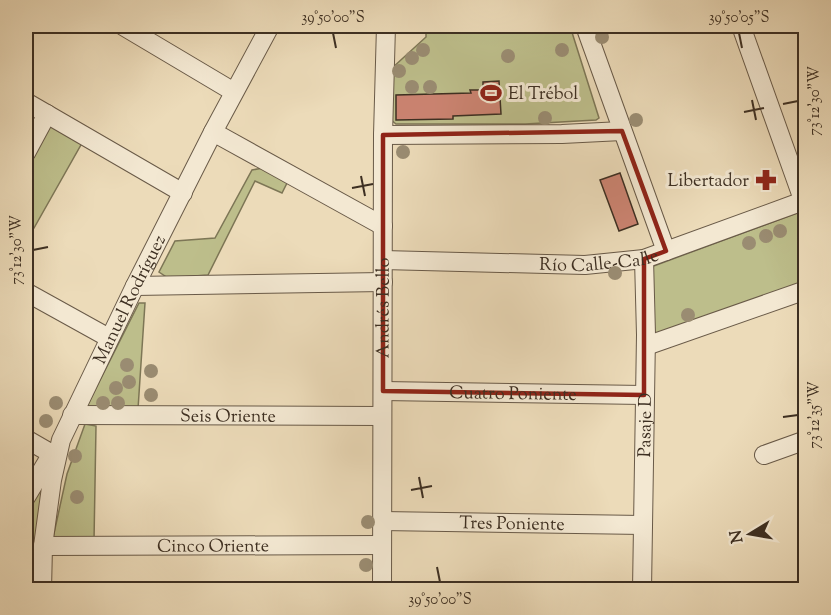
<svg xmlns="http://www.w3.org/2000/svg" width="831" height="615" viewBox="0 0 831 615" font-family="'Sorts Mill Goudy',serif">
<style>
.green{fill:#bdbe8b;stroke:#7d7656;stroke-width:1.5}
.building{fill:#cc8472;stroke:#3d2f22;stroke-width:1.5}
.lines{fill:none;stroke-linecap:round;stroke-linejoin:round}
.minor-casing{stroke:#695a48;stroke-width:20}
.minor{stroke:#f3e8d2;stroke-width:18}
.tree{fill:#9a8c72}
.marked{fill:none;stroke:#8f2418;stroke-width:4.5;stroke-linejoin:round}
.ticks{fill:none;stroke:#3d2f22;stroke-width:2}
.labels{text-anchor:middle;stroke-width:6;stroke-linejoin:round;paint-order:stroke}
.poi-label{font-size:18px;fill:#3d2f22;stroke:#f3e8d2;text-anchor:start}
.street-label{font-size:18px;fill:#3d2f22;stroke:#f3e8d2}
.neatline{fill:none;stroke:#3d2f22;stroke-width:2}
.ticks-label{font-size:15px;text-anchor:middle;fill:#3d2f22}
</style>
<rect width="100%" height="100%" fill="#ecdbb9"/>
<filter id="stains"><feTurbulence type="fractalNoise" baseFrequency=".00333" numOctaves="4"/><feColorMatrix values="0 0 0 0 .2 0 0 0 0 .09 0 0 0 0 .02 0 0 0 .5 -.17"/></filter>
<radialGradient id="worn" r=".72"><stop offset=".6" stop-color="#630" stop-opacity="0"/><stop offset="1" stop-color="#630" stop-opacity=".3"/></radialGradient>
<!-- green -->
<path class="green" d="M426 26H570L599 118 596 120 525 124H396L390 119 391 69 426 37Z
M52 126 82 143 34 228 26 223V165L46 128Z
M263 168 288 181 282 193 255 181 208 275 168 278 159 272 175 241 215 238 252 170Z
M802 211 806 222 805 283 651 336V267Z
M139 303H145L138 409 86 408Z
M85 424 96 426 94 541 53 538 67 474Z
M45 477 33 589 26 590V510Z"/>
<!-- building -->
<path class="building" d="M499 81 501 114 453 116V119L396 120V95L471 93 470 90H483V82Z
M620 173 638 224 619 231 600 180Z"/>
<g class="lines">
<defs>
<g id="minor">
<path d="M123 26 234 92"/>
<path d="M585 26 666 251"/>
<path d="M741 26 806 208"/>
<path d="M26 102 183 193"/>
<path d="M213 132 383 226"/>
<path d="M383 135 562 134 622 131"/>
<path d="M26 153 47 114"/>
<path id="s1" d="M383 260 585 265 644 259 806 200"/>
<path d="M135 286 383 282"/>
<path d="M26 292 109 338"/>
<path d="M646 346 806 290"/>
<path id="s2" d="M383 391 644 395"/>
<path id="s3" d="M72 415 382 416"/>
<path d="M26 439 52 454"/>
<path d="M764 455 806 440"/>
<path d="M26 497 53 452"/>
<path id="s4" d="M382 521 643 525"/>
<path id="s5" d="M43 546 382 545"/>
<path id="s6" d="M42 590 43 546 52 480 61 440 135 286 213 132 270 26"/>
<path id="s7" d="M382 590 383 135 386 26"/>
<path id="s8" d="M642 590 646 335 644 259"/>
<path d="M803 590 806 589"/>
</g>
</defs>
<!-- minor casing -->
<use href="#minor" class="minor-casing"/>
<!-- minor -->
<use href="#minor" class="minor"/>
</g>
<!-- trees -->
<g class="tree">
<circle cx="602" cy="37" r="7"/>
<circle cx="423" cy="50" r="7"/>
<circle cx="562" cy="50" r="7"/>
<circle cx="508" cy="56" r="7"/>
<circle cx="412" cy="58" r="7"/>
<circle cx="399" cy="71" r="7"/>
<circle cx="412" cy="87" r="7"/>
<circle cx="430" cy="87" r="7"/>
<circle cx="545" cy="118" r="7"/>
<circle cx="636" cy="120" r="7"/>
<circle cx="403" cy="152" r="7"/>
<circle cx="780" cy="231" r="7"/>
<circle cx="766" cy="236" r="7"/>
<circle cx="749" cy="243" r="7"/>
<circle cx="615" cy="273" r="7"/>
<circle cx="688" cy="315" r="7"/>
<circle cx="127" cy="365" r="7"/>
<circle cx="151" cy="371" r="7"/>
<circle cx="129" cy="382" r="7"/>
<circle cx="116" cy="388" r="7"/>
<circle cx="151" cy="395" r="7"/>
<circle cx="56" cy="403" r="7"/>
<circle cx="103" cy="403" r="7"/>
<circle cx="118" cy="403" r="7"/>
<circle cx="46" cy="421" r="7"/>
<circle cx="75" cy="456" r="7"/>
<circle cx="77" cy="497" r="7"/>
<circle cx="368" cy="522" r="7"/>
<circle cx="366" cy="565" r="7"/>
</g>
<!-- marked area -->
<path class="marked" d="M622 131 666 251 644 259V395L383 391V135Z"/>
<!-- ticks -->
<path class="ticks" d="M333 33 336 48M739 33 742 48M752 100 756 120M783 104 798 101M744 112 764 108M361 176 365 196M352 188 373 184M33 250 48 247M783 417 798 415M419 477 423 498M411 490 432 486M437 567 440 582"/>
<!-- icons -->
<defs>
<symbol id="stadium-bare" viewBox="-9 -9 18 18"><path d="M0-5a6.5 5 0 1 0 0 10a6.5 5 0 1 0 0-10ZM-3.5-1.8h7v3.6h-7Z" fill="#8f2418" stroke="#f3e8d2" stroke-width="2.5" paint-order="stroke"/></symbol>
<symbol id="pharmacy-bare" viewBox="-9 -9 18 18"><path d="M-2-6h4v4h4v4h-4v4h-4v-4h-4v-4h4Z" fill="#8f2418" stroke="#f3e8d2" stroke-width="2.5" paint-order="stroke"/></symbol>
</defs>
<g fill-rule="evenodd">
<use href="#stadium-bare" x="476" y="78" width="30" height="30"/>
<use href="#pharmacy-bare" x="751" y="165" width="30" height="30"/>
</g>
<g class="labels">
<!-- poi labels -->
<g class="poi-label">
<text x="508" y="99">El Trébol</text>
<text x="749" y="186" text-anchor="end">Libertador</text>
</g>
<!-- street labels -->
<g class="street-label">
<text dy="6" stroke="none"><textPath href="#s1" startOffset="216">Río Calle-Calle</textPath></text>
<text dy="6" stroke="none"><textPath href="#s6" startOffset="308">Manuel Rodríguez</textPath></text>
<text dy="6" stroke="none"><textPath href="#s7" startOffset="282">Andrés Bello</textPath></text>
<text dy="6" stroke="none"><textPath href="#s2" startOffset="130">Cuatro Poniente</textPath></text>
<text dy="6" stroke="none"><textPath href="#s3" startOffset="156">Seis Oriente</textPath></text>
<text dy="6" stroke="none"><textPath href="#s8" startOffset="165">Pasaje D</textPath></text>
<text dy="6" stroke="none"><textPath href="#s4" startOffset="130">Tres Poniente</textPath></text>
<text dy="6" stroke="none"><textPath href="#s5" startOffset="170">Cinco Oriente</textPath></text>
</g>
</g>
<!-- margin -->
<rect width="831" height="615" fill="none" stroke="#ecdbb9" stroke-width="66"/>
<!-- north arrow -->
<g transform="translate(750 534) rotate(259)" stroke="#f3e8d2" stroke-width="4.5" paint-order="stroke">
<path d="M0-4.5L10 22L0 15L-10 22Z" fill="#3d2f22"/>
<text y="-9" font-size="16" font-weight="bold" text-anchor="middle" fill="#3d2f22">N</text>
</g>
<rect x="33" y="33" width="765" height="549" class="neatline"/>
<g class="ticks-label">
<text x="333" y="22">39°50'00"S</text>
<text x="739" y="22">39°50'05"S</text>
<text transform="translate(814 101) rotate(-90)" y="5">73°12'30"W</text>
<text transform="translate(16 250) rotate(-90)" y="5">73°12'30"W</text>
<text transform="translate(814 415) rotate(-90)" y="5">73°12'35"W</text>
<text x="440" y="604">39°50'00"S</text>
</g>
<rect width="100%" height="100%" filter="url(#stains)"/>
<rect width="100%" height="100%" fill="url(#worn)"/>
</svg>
